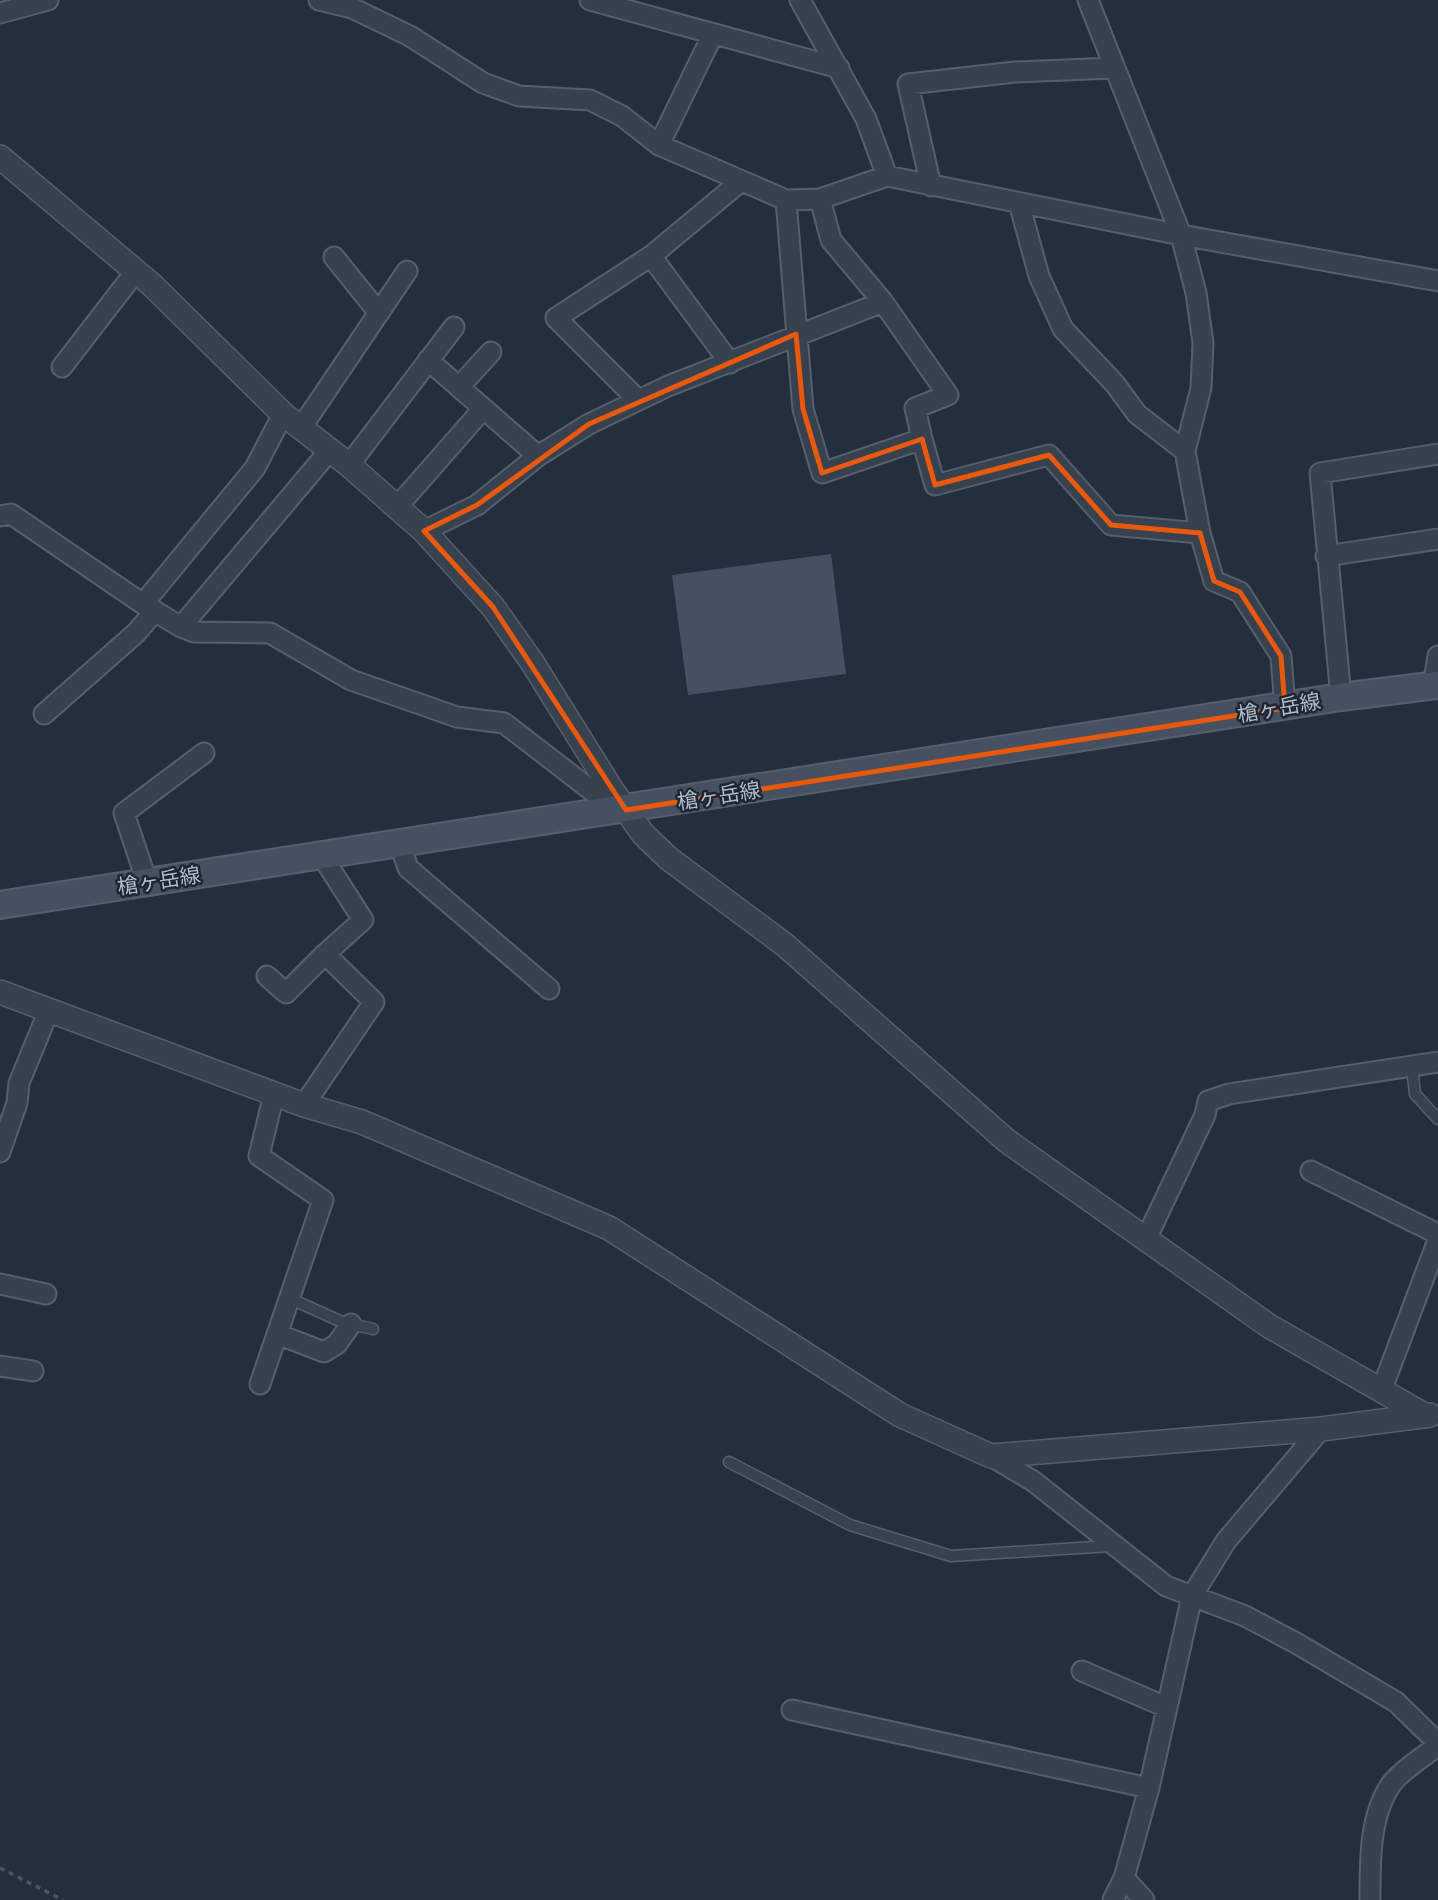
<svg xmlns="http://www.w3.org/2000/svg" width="1438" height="1900" viewBox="0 0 1438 1900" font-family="'Work Sans','Noto Sans JP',sans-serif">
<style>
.building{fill:#455162}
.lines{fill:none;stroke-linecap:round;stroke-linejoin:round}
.service-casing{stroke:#565f6c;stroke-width:13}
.minor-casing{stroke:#565f6c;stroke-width:23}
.tertiary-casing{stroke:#565f6c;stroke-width:26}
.secondary-casing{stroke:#565f6c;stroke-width:30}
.path{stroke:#44595c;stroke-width:3.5;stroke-dasharray:5 5;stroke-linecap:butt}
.service{stroke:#38414e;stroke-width:10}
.minor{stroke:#38414e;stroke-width:19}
.tertiary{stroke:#38414e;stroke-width:23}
.secondary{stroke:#465061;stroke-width:26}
.marked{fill:none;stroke:#e8590c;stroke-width:5;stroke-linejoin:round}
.labels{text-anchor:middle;stroke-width:5;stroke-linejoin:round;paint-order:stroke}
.street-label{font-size:21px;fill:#b4bcc9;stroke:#1d2633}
</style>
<rect width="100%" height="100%" fill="#242f3e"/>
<!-- building -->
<path class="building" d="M831 554 846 674 688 695 672 575Z"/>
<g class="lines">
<defs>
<path id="service" d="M1412 1067 1415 1094 1438 1119
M289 1298 342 1322 373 1329
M729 1462 850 1525 951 1556 1111 1546"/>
<path id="minor" d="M319 0 352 8 410 36 483 83 519 96 590 100 622 116 659 145 786 200 820 199 887 176 1181 235 1438 281
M590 0 839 68
M800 0 866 119 887 176
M1088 0 1181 235 1196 293 1203 343 1201 388 1185 451 1200 533 1214 581 1240 592 1281 656 1285 708
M0 13 48 0
M659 145 713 34
M931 186 908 84 1015 72 1114 68
M786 200 803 409 822 473 922 439 915 408 948 395 883 302 831 240 820 199
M1019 203 1039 276 1063 329 1115 384 1137 414 1185 451
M651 256 730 363
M334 257 379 313
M428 360 538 456
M62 367 136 271
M459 387 491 352
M638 400 556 318 651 256 740 182
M301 428 407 271
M922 439 935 485 1049 455 1111 525 1200 533
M349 465 454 327
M397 507 483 409
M0 516 11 514 143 604 255 468 283 414
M424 531 477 505 538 456 589 424 668 386 883 302
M1326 556 1438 539
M143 604 181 627 330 450
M181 627 194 632 270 633 351 680 457 717 504 723 596 794 625 810
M1433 686 1438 656
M1341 697 1320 473 1438 454
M44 714 136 633 155 611
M400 845 408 868 549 989
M147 882 124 813 204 753
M267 976 286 993 325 954
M304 1105 374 1002 325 954 363 920 322 856
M0 1152 17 1103 19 1083 49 1010
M1311 1171 1438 1234
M1146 1239 1205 1115 1208 1101 1229 1094 1438 1062
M0 1284 46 1294
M277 1334 324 1352 337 1344 351 1324
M0 1366 33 1371
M260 1384 323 1200 259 1156 274 1094
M1382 1389 1438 1240
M991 1456 1033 1481 1166 1586 1245 1616 1296 1643 1396 1702 1438 1743
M1082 1671 1166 1707
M792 1710 1149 1788
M1124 1878 1144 1900
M1113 1900 1124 1878 1149 1788 1192 1596 1226 1541 1321 1429
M1370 1900C1370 1862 1369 1815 1392 1783 1403 1769 1424 1757 1438 1745"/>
<path id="tertiary" d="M0 157 152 285 283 414 349 465 424 531 493 607 532 662 612 790 643 834 668 858 785 945 1007 1141 1269 1326 1426 1416
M0 992 304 1105 362 1122 609 1228 900 1415 991 1456 1321 1429 1430 1415"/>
<path id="secondary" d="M0 905 1341 697 1438 685"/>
</defs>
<!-- service casing -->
<use href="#service" class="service-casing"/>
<!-- minor casing -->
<use href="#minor" class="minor-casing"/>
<!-- tertiary casing -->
<use href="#tertiary" class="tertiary-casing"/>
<!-- secondary casing -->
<use href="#secondary" class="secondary-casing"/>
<!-- path -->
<path class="path" d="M0 1868 63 1900"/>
<!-- service -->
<use href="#service" class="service"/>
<!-- minor -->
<use href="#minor" class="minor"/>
<!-- tertiary -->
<use href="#tertiary" class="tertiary"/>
<!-- secondary -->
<use href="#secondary" class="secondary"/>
</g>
<!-- marked area -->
<path class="marked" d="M796 334 803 409 822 473 922 439 935 485 1049 455 1111 525 1200 533 1214 581 1240 592 1281 656 1285 708 626 810 493 607 424 531 477 505 589 424Z"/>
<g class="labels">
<!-- street labels -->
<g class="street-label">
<text transform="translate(1279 708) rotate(-10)" y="7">槍ヶ岳線</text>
<text transform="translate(719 796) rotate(-9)" y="7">槍ヶ岳線</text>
<text transform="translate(159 881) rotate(-9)" y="7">槍ヶ岳線</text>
</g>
</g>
</svg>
